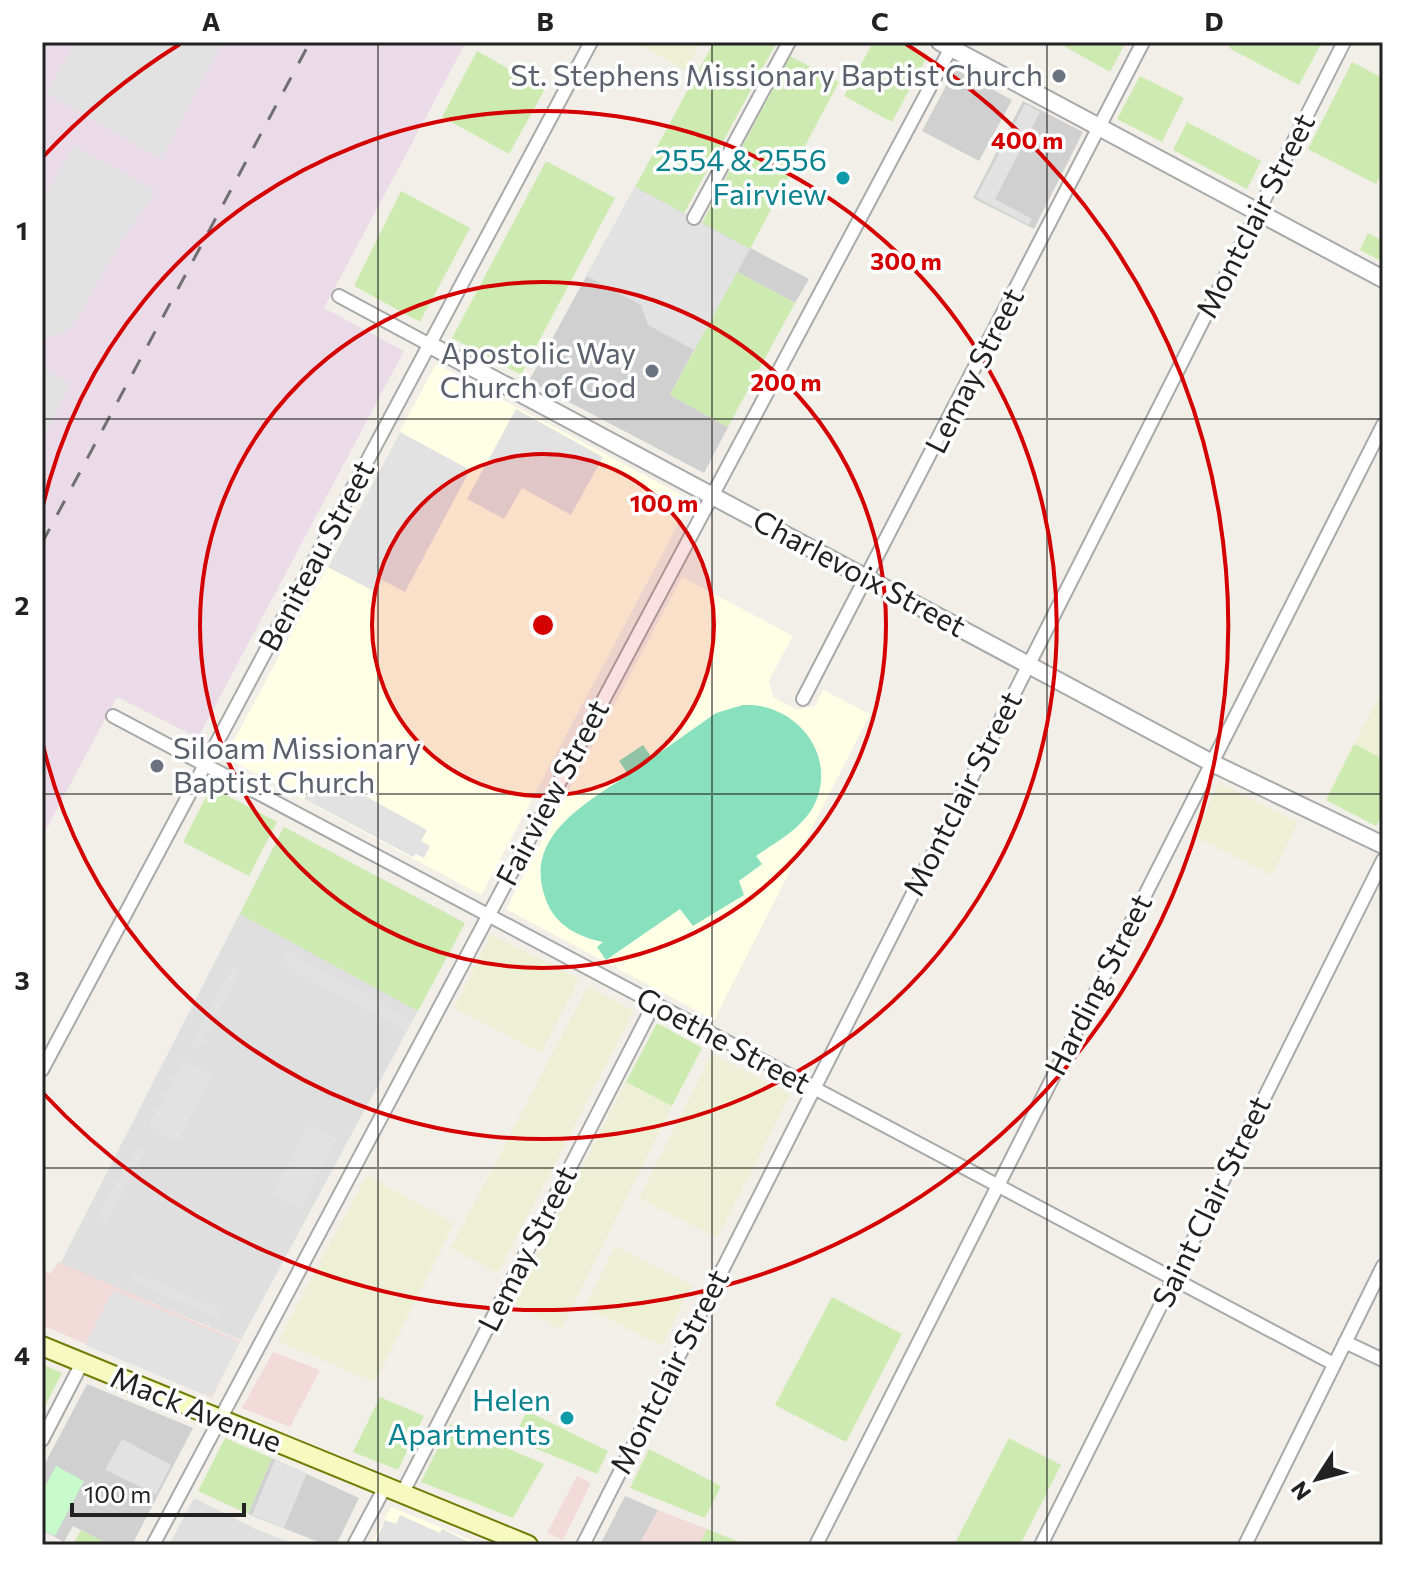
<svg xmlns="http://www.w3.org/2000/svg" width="1425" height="1587" viewBox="0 0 1425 1587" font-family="Commissioner,sans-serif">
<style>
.residential{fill:#e0dfdf}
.commercial{fill:#f2dad9}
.industrial{fill:#ebdbe8}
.education{fill:#ffffe5}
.religious{fill:#d0d0d0}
.farmland{fill:#eef0d5}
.grass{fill:#cdebb0}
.park{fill:#c8facc}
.pitch{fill:#88e0be}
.parking{fill:#e2e2e2}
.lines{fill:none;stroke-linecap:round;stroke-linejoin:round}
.minor-casing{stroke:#a9a9a9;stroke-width:16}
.tertiary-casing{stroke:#a9a9a9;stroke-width:20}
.secondary-casing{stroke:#707d05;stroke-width:22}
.minor{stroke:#fff;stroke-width:12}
.tertiary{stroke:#fff;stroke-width:16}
.secondary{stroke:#f7fabf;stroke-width:18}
.rail{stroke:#707070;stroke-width:3;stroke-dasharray:16 16;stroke-linecap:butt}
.grid{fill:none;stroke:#222;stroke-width:2;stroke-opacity:0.55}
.ring{fill:none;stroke:#d40000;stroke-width:4}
.worship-dot{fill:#6b7280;stroke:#fff;stroke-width:3}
.culture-dot{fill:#0f9aa8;stroke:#fff;stroke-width:3}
.labels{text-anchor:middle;stroke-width:7;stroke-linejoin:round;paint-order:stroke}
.worship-label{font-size:30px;fill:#5b616d;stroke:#fff;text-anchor:end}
.culture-label{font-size:30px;fill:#0d838f;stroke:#fff;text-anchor:end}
.street-label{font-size:30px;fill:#222;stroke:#fff}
.centre{fill:#d40000;stroke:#fff;stroke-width:4}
.ring-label{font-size:24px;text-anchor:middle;font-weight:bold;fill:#d40000;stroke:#fff;stroke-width:7;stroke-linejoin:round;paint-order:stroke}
.neatline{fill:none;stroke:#222;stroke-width:3}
.grid-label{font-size:26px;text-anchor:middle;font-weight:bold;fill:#222}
</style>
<rect width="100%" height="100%" fill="#f2efe9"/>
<!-- residential -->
<path class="residential" d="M284 827 465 923 241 1340 60 1264Z
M194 1498 256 1529 296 1545H169Z"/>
<!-- commercial -->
<path class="commercial" d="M58 1262 240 1341 212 1398 42 1325V1269L51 1273Z
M273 1352 320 1370 290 1427 242 1408Z
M577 1476 591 1483 563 1540 547 1533Z
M658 1510 707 1529 699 1545H639Z"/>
<!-- industrial -->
<path class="industrial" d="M42 42H466L324 308 404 351 198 738 117 697 42 837Z"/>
<!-- education -->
<path class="education" d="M436 364 691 500 481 895 225 757Z
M682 577 793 636 769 680 773 697 797 710 815 706 823 690 870 714 714 1020 506 909Z
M391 1507 483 1545H371Z"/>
<!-- religious -->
<path class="religious" d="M955 69 1012 100 979 161 922 131Z
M1023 101 1083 132 1034 229 973 198Z
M635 187 809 279 795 303 737 272 694 350 670 395 728 427 704 473 529 381Z
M87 1384 193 1428 132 1545H110L73 1526 64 1542 42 1530V1469Z
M272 1458 359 1498 336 1545H326L248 1514Z
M625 1496 658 1510 639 1545H600Z"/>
<!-- farmland -->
<path class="farmland" d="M634 42H701L686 70Z
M1383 689V759L1354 744Z
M1219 783 1298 822 1272 875 1194 836Z
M491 934 579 979 541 1053 454 1008Z
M588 986 634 1011 498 1273 451 1248Z
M712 1054 790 1094 717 1238 639 1198Z
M626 1082 672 1106 561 1329 512 1303Z
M367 1175 454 1224 375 1382 278 1341Z
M615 1246 692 1285 662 1346 585 1307Z"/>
<!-- grass -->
<path class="grass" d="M714 42H777L684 213 635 187Z
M873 42H903L928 55 892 122 844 96Z
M1057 42H1126L1110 72Z
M1232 42H1322L1299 85 1229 48Z
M477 51 545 89 509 154 442 117Z
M790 56 839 82 750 249 702 223Z
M1352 62 1383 78V172L1376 184 1308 149Z
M1140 76 1184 98 1162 142 1117 119Z
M1187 122 1261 161 1247 189 1173 150Z
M546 161 615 198 521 375 452 338Z
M401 191 470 228 420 322 354 286Z
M1368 233 1383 241V262L1360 250Z
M737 272 795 303 728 427 670 395Z
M1354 744 1383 759V813L1376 826 1326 800Z
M211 787 277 822 249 876 183 842Z
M284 827 465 923 418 1011 240 914Z
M657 1023 702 1048 672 1106 626 1082Z
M832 1297 902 1334 846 1442 775 1405Z
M42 1364 62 1373 42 1412Z
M380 1397 424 1416 398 1470 353 1452Z
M527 1411 608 1451 597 1474 513 1439Z
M450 1424 544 1464 513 1518 421 1482Z
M225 1438 272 1458 248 1514 198 1491Z
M1009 1438 1061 1465 1020 1545H954Z
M649 1449 721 1486 705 1518 630 1488Z
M707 1529 747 1545H699Z
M81 1530 110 1545H73Z"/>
<!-- park -->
<path class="park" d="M56 1466 84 1481 55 1536 42 1529V1492Z"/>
<!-- pitch -->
<path class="pitch" d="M743 705C797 702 841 758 812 809 799 830 776 842 756 856L762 864 739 881 744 895 693 926 680 909 606 960 597 947 603 942C578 937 555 925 546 900 519 830 600 797 645 763L628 774 619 761 643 745 652 758 716 713Z"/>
<!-- parking -->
<path class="parking" d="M75 42H223L161 159 47 94Z
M1025 104 1040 112 995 199 1032 219 1029 225 976 197Z
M73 145 156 191 121 242 75 322 66 332 45 338 42 202Z
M635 187 750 249 694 350 648 325 641 305 586 276Z
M42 368 71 384 42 441Z
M516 409 603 457 571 515 522 488 504 519 467 499Z
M400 432 470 470 405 592 382 580 375 592 328 567Z
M325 774 427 830 421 841 430 846 424 858 416 854 413 857 304 799 312 784 319 787Z
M287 951 413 1020 406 1031 280 963Z
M233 967 240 971 198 1049 191 1045Z
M184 1060 212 1075 177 1141 149 1126Z
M309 1124 337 1139 300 1209 272 1194Z
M137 1147 145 1151 106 1222 98 1217Z
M134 1272 221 1310 217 1318 130 1280Z
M113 1290 240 1343 211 1397 85 1345Z
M122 1439 171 1465 156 1494 105 1470Z
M275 1460 307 1473 284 1528 252 1515Z
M400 1515 440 1533 442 1529 471 1543 374 1545 385 1520 396 1524Z"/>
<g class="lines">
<defs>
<path id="minor" d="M694 218 789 42
M339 296 430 345
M803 699 1143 42
M113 716 1334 1364
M42 1070 591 42
M1345 1342 1383 1360
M42 1440 82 1363
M402 1494 654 1004
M153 1545 954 42
M354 1545 385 1487
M583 1545 1344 42
M816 1545 1383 425
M1041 1545 1383 860
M1245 1545 1383 1266"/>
<path id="tertiary" d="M940 42 1383 279
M430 345 1212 763 1383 845"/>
<path id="secondary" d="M42 1346 528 1545"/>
</defs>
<!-- minor casing -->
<use href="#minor" class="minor-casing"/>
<!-- tertiary casing -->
<use href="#tertiary" class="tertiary-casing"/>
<!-- secondary casing -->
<use href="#secondary" class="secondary-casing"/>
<!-- minor -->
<use href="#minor" class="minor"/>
<!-- tertiary -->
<use href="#tertiary" class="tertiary"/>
<!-- secondary -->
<use href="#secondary" class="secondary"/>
<!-- rail -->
<path class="rail" d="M42 543 310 42"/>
</g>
<!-- grid -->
<path class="grid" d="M378 42V1545M712 42V1545M1047 42V1545M42 419H1383M42 794H1383M42 1168H1383"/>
<!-- distance rings -->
<circle cx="543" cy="625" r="171" fill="#d40000" fill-opacity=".12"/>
<g class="ring">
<circle cx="543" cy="625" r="171"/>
<circle cx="543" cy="625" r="343"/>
<path d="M42 509A514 514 0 1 1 42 741"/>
<path d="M42 158A685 685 0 0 1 180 44M906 44A685 685 0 1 1 42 1092"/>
</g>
<!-- markers -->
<g class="worship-dot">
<circle cx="1059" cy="76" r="8"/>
<circle cx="652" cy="371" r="8"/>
<circle cx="157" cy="766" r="8"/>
</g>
<g class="culture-dot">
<circle cx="843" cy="178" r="8"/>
<circle cx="567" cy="1418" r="8"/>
</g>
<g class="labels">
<!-- worship labels -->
<g class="worship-label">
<text x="1043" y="86">St. Stephens Missionary Baptist Church</text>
<text x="636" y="364">Apostolic Way<tspan x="636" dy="34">Church of God</tspan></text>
<text x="173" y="759" text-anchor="start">Siloam Missionary<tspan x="173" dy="34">Baptist Church</tspan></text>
</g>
<!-- culture labels -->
<g class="culture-label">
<text x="827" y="171">2554 &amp; 2556<tspan x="827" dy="34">Fairview</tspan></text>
<text x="551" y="1411">Helen<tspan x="551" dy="34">Apartments</tspan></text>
</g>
<!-- street labels -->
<g class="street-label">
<text transform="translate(1256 216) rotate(-63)" y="10">Montclair Street</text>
<text transform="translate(975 371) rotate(-63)" y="10">Lemay Street</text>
<text transform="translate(317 556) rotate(-62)" y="10">Beniteau Street</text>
<text transform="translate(859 574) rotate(28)" y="10">Charlevoix Street</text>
<text transform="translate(553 793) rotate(-62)" y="10">Fairview Street</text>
<text transform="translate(963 794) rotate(-63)" y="10">Montclair Street</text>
<text transform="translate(1099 985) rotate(-63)" y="10">Harding Street</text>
<text transform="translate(723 1041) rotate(28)" y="10">Goethe Street</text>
<text transform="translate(1212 1202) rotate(-64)" y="10">Saint Clair Street</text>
<text transform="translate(528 1249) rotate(-63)" y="10">Lemay Street</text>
<text transform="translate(670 1372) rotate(-63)" y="10">Montclair Street</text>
<text transform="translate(196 1410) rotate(22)" y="10">Mack Avenue</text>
</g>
</g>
<circle cx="543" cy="625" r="12" class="centre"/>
<g class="ring-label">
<text x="1027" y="149">400 m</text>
<text x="906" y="270">300 m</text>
<text x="786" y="391">200 m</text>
<text x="664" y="512">100 m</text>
</g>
<!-- border -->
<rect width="1425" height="1587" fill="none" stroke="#ffffff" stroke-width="88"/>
<!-- north arrow -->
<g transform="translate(1317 1479) rotate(234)" stroke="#ffffff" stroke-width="6" paint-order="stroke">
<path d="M0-6L14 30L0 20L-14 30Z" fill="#222222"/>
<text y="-12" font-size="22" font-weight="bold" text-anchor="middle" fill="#222222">N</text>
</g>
<!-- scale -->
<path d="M72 1503v12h172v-12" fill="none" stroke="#222222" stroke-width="4"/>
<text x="84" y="1503" font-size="24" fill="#222222" stroke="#ffffff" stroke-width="6" paint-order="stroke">100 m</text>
<rect x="44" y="44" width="1337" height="1499" class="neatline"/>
<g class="grid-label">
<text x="211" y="31">A</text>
<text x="545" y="31">B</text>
<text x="880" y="31">C</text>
<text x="1214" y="31">D</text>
<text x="22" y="240">1</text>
<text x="22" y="615">2</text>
<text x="22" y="990">3</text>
<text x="22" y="1365">4</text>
</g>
</svg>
